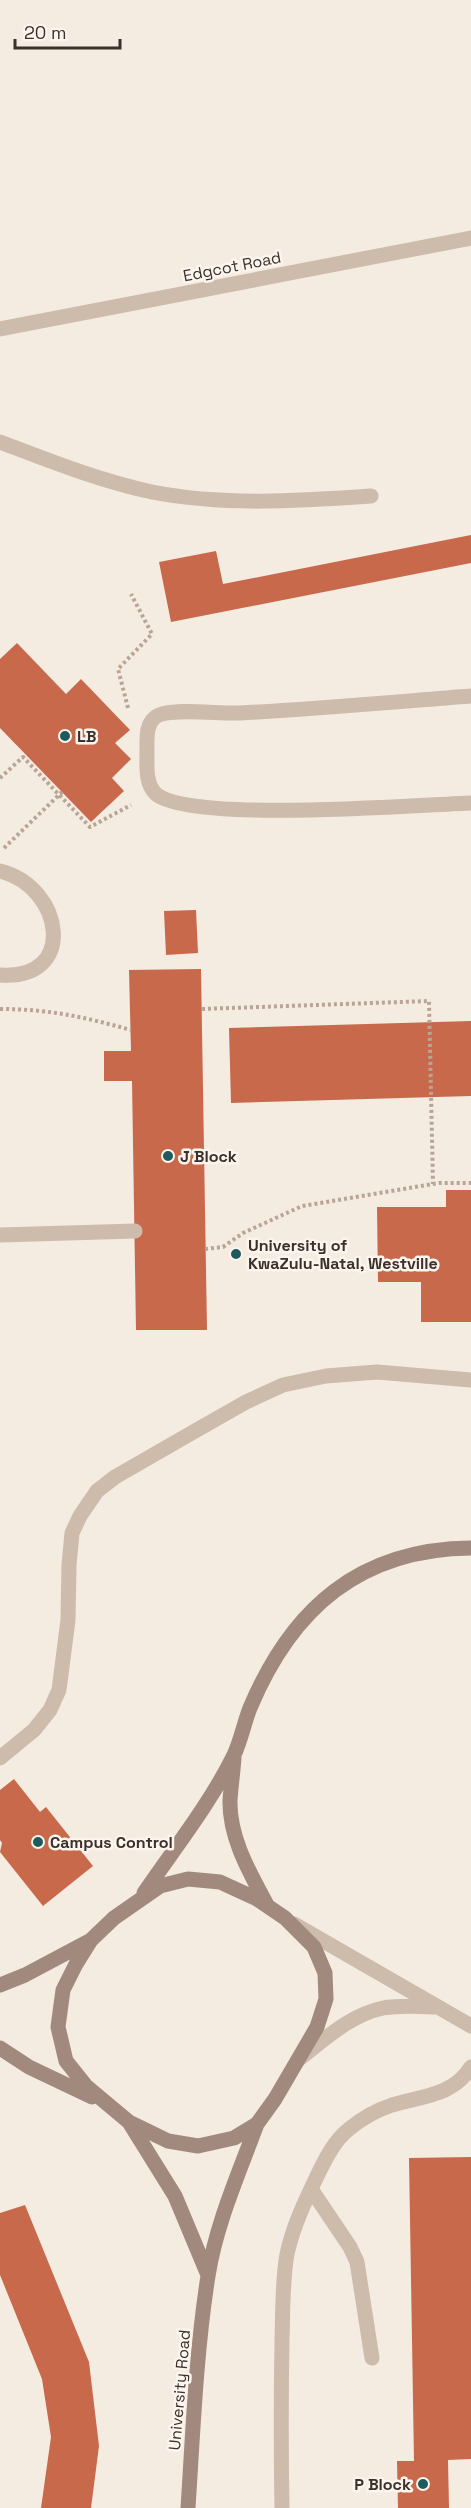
<svg xmlns="http://www.w3.org/2000/svg" width="471" height="2508" viewBox="0 0 471 2508" font-family="'Space Grotesk',sans-serif">
<style>
.building{fill:#c8694b}
.lines{fill:none;stroke-linecap:round;stroke-linejoin:round}
.path{stroke:#b9a596;stroke-width:4;stroke-dasharray:3 3;stroke-linecap:butt}
.lane{stroke:#cdbbac;stroke-width:15}
.street{stroke:#cdbbac;stroke-width:15}
.secondary{stroke:#a18a7d;stroke-width:15}
.poi-dot{fill:#1f5a5e;stroke:#fbf5ee;stroke-width:2}
.labels{text-anchor:middle;stroke-width:5;stroke-linejoin:round;paint-order:stroke}
.street-label{font-size:16px;fill:#3b302b;stroke:#fbf5ee}
.poi-label{font-size:16px;font-weight:bold;fill:#3b302b;stroke:#fbf5ee;text-anchor:start}
</style>
<rect width="100%" height="100%" fill="#f4ebe1"/>
<!-- building -->
<path class="building" d="M471 535V563L171 622 159 562 216 551 223 584Z
M17 643 66 694 81 679 130 730 115 743 131 759 112 778 124 791 91 822 0 728V659Z
M196 910 198 953 166 955 164 911Z
M201 969 207 1330H136L132 1081H104V1051H131L129 970Z
M471 1021V1096L231 1103 229 1028Z
M446 1190H471V1322H421V1282H378L377 1207H446Z
M14 1779 40 1812 46 1807 93 1866 43 1906 0 1852 2 1843 0 1840V1790Z
M471 2157V2459L448 2460 449 2508H398L397 2461H414L409 2158Z
M25 2205 89 2362 99 2446 91 2508H41L51 2437 42 2379 0 2275V2213Z"/>
<g class="lines">
<!-- path -->
<path class="path" d="M128 708 118 669 152 634 131 594
M0 778 23 757 90 827 131 805
M4 848 62 792
M0 1009C49 1009 84 1017 131 1030
M202 1009 429 1001 433 1184
M205 1249 223 1247 243 1233 302 1206 439 1183H471"/>
<!-- lane -->
<path class="lane" d="M0 329 471 238
M0 442C50 461 100 481 152 492 224 506 298 501 371 496
M471 696C394 702 317 709 240 713 220 714 175 708 159 715 145 721 147 739 147 751 147 765 145 784 156 794 191 823 416 805 471 803
M0 871C64 887 78 981 0 975
M0 1758 34 1730 50 1710 59 1690 68 1620 69 1565 72 1533 80 1516 97 1491 115 1477 195 1431 246 1402 283 1385 326 1376 377 1372 471 1380
M294 1924 471 2026
M299 2059C325 2039 350 2015 383 2008 399 2005 417 2006 434 2007
M311 2189 350 2247 357 2262 372 2358
M282 2508C281 2452 281 2396 282 2340 283 2312 282 2282 287 2254 293 2226 306 2199 318 2174 326 2158 334 2141 349 2129 361 2119 377 2110 392 2105 422 2096 453 2096 471 2067"/>
<!-- street -->
<path class="street" d="M0 1235 135 1231"/>
<!-- secondary -->
<path class="secondary" d="M234 1758C233 1772 231 1786 230 1800 229 1838 250 1873 267 1905
M188 1879 220 1882 257 1899 285 1918 314 1947 325 1973 326 1999 317 2027 275 2099 257 2124 234 2138 198 2146 168 2141 129 2122 86 2086 66 2061 58 2027 63 1990 76 1964 91 1940 114 1918 160 1886Z
M144 1893C174 1849 210 1804 234 1755 241 1740 244 1723 250 1708 292 1608 360 1549 471 1548
M0 1985 25 1975 89 1941
M0 2048 29 2067 92 2097
M129 2122 175 2196 208 2275
M188 2508C193 2431 196 2352 208 2276 216 2224 239 2173 257 2124"/>
</g>
<!-- markers -->
<g class="poi-dot">
<circle cx="65" cy="736" r="6"/>
<circle cx="168" cy="1156" r="6"/>
<circle cx="236" cy="1254" r="6"/>
<circle cx="38" cy="1842" r="6"/>
<circle cx="423" cy="2484" r="6"/>
</g>
<g class="labels">
<!-- street labels -->
<g class="street-label">
<text transform="translate(232 266) rotate(-11)" y="6">Edgcot Road</text>
<text transform="translate(179 2390) rotate(-85)" y="6">University Road</text>
</g>
<!-- poi labels -->
<g class="poi-label">
<text x="77" y="742">LB</text>
<text x="180" y="1162">J Block</text>
<text x="248" y="1251">University of<tspan x="248" dy="18">KwaZulu-Natal, Westville</tspan></text>
<text x="50" y="1848">Campus Control</text>
<text x="411" y="2490" text-anchor="end">P Block</text>
</g>
</g>
<!-- scale -->
<path d="M15 39v9h105v-9" fill="none" stroke="#3b302b" stroke-width="3"/>
<text x="24" y="39" font-size="18" fill="#3b302b" stroke="#fbf5ee" stroke-width="4.5" paint-order="stroke">20 m</text>
</svg>
